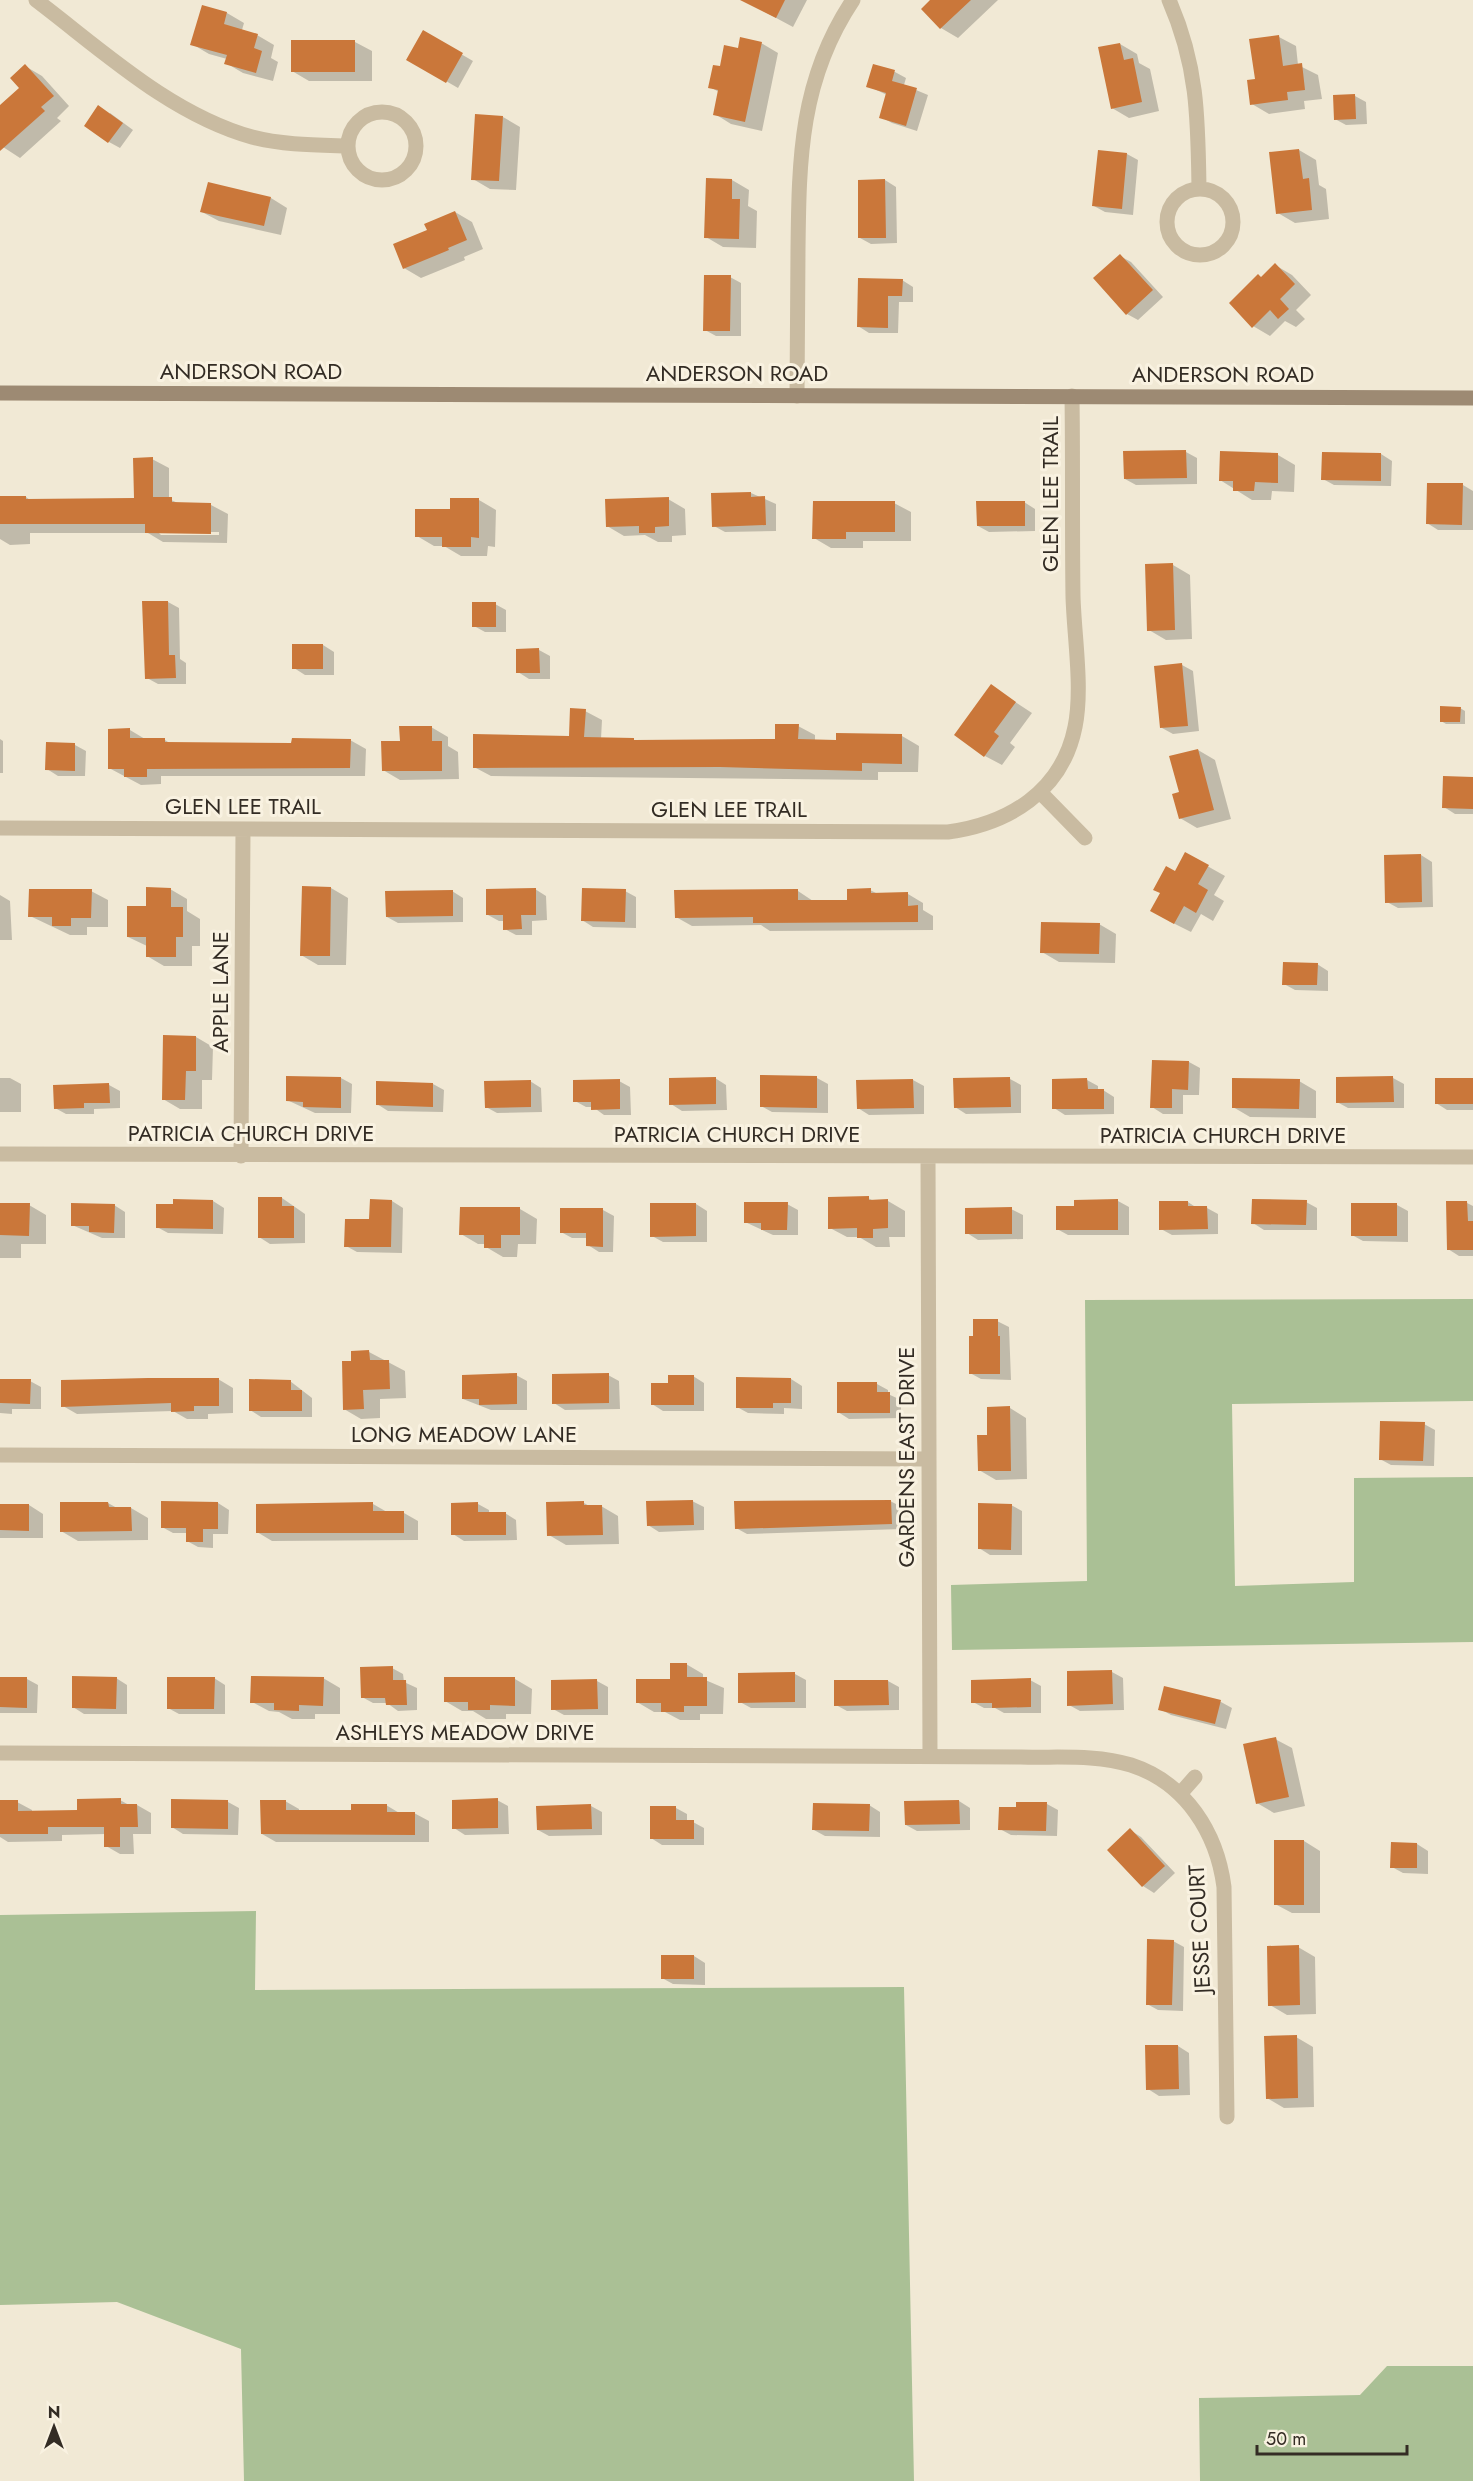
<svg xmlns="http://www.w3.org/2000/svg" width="1473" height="2481" viewBox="0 0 1473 2481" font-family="Jost,sans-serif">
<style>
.green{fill:#aac095}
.shadow{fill:#0003;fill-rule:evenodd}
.building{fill:#ca773a}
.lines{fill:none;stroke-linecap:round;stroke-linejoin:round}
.street{stroke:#c9bba1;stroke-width:15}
.secondary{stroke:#9d8a73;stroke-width:15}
.labels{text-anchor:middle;stroke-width:6;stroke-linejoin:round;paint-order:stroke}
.street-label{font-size:22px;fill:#332c24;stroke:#f9f2e1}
</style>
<rect width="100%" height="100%" fill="#f1e9d5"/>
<!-- green -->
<path class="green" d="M1473 1299V1401L1232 1404 1235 1586 1354 1582V1478L1473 1477V1642L952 1650 951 1585 1087 1581 1085 1300Z
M256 1911 255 1990 904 1987 914 2481H244L241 2349 117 2302 0 2305V1915Z
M1387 2366H1473V2481H1200L1199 2398 1360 2395Z"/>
<!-- shadow -->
<path class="shadow" d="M749 0H807L793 27 765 12Z
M932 0H998L958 38 941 28 923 9Z
M203 7 227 13 244 23 242 30 257 35 274 45 271 58 278 62 273 81 243 73 226 63 227 59 209 54 192 44Z
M423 32 473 61 458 88 408 59Z
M1279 37 1296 46 1298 65 1318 75 1322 99 1304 101 1305 109 1269 114 1252 104 1257 80Z
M355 42 372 51V81H309L292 71Z
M761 43 778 53 762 131 731 124 715 114 719 92 710 87 721 68 739 50Z
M1120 44 1137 54 1139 63 1150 69 1159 111 1129 118 1112 108Z
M25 66 42 76 69 106 57 118 61 121 20 158 0 145V107L21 88Z
M874 66 895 72 906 78 904 85 928 95 917 131 892 123 881 117 887 95 868 86Z
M1355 96 1366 102 1367 124 1346 125 1335 119Z
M110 113 133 130 120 148 109 142Z
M503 117 520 127 516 190 490 189 473 179Z
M1299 150 1316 160 1319 185 1326 189 1329 219 1295 223 1278 213Z
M1099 151 1127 154 1138 160 1133 215 1105 212 1094 206Z
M732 180 749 190 748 206 757 211 756 248 723 247 706 237Z
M885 180 896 187 897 243 871 244 860 238Z
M271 198 287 208 281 235 219 221 202 212Z
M455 212 472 222 483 249 464 257 465 260 421 278 404 268 429 231Z
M1120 256 1131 262 1163 297 1138 320 1127 314Z
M1275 265 1292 275 1311 295 1296 310 1305 319 1296 327 1285 321 1270 336 1253 326 1262 278Z
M730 277 741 283V336H716L705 330Z
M902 280 913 287V302H899L898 333H869L858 326Z
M1186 452 1197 458V484L1136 485 1125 479Z
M1381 454 1392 461 1391 486 1334 485 1323 479Z
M1278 455 1295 465 1294 492 1272 491 1271 500H1252L1220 480Z
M152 459 169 468V499L180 504 211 505 228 514 227 543 163 542 148 533H30V544L10 545 0 539V497H26L31 501 135 499ZM158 532H219V535H161Z
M1463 485 1473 491V530H1438L1427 523Z
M751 493 776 504V531L725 532 714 526Z
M668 499 685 509 686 535 672 536V542H658L645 535 624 536 607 526Z
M479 500 496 510 495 547 488 546 487 556H461L444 546H434L417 536 452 511Z
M1024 502 1035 509V531L989 532 978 526Z
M894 503 911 512V541H863V548H831L814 538Z
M1173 565 1190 575 1192 639 1166 640 1149 630Z
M168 602 179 608 180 659 186 663V684H158L147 678Z
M495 604 506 610V632H485L474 626Z
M323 645 334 652V675H305L294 668Z
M539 650 550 656V679H529L518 672Z
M1182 665 1193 671 1199 731 1173 734 1162 728Z
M991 686 1032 713 1010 743 1015 747 1002 765 985 756Z
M1460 708 1465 711V724H1446L1441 721Z
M585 711 602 720 601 739 637 741H776L798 726 815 735V741L838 742 902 736 919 746 918 772H878V780L491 776 474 767 570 738Z
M431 727 448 737V746L458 752 459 779 400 780 383 770 401 743Z
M130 730 145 739 165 740 171 744 293 745 350 740 366 749 365 776H161V784L141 785 109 768Z
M0 739 3 741V773H0Z
M75 745 86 751 85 776H58L47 769Z
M1198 750 1215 760 1231 819 1197 828 1180 818 1181 793Z
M1473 779V814H1455L1444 807Z
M1186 854 1225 876 1214 895 1224 901 1213 921 1201 914 1191 932 1169 921 1175 873Z
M1421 855 1432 862 1433 907 1398 908 1387 902Z
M331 888 348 898 346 965H318L301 955Z
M170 889 187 899V911L200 919V946H192V966H164L147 956V946L128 937 147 908Z
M535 889 546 896 547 920 532 921V935H516L505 929V921H499L488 915Z
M870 890 878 894H908L923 903V910L933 916V930L770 931 761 925 692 926 676 917 798 891 813 901H849Z
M91 891 108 900V927H87V935H70L30 916Z
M452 891 463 898V922L398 923 387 917Z
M625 891 636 897V928L593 927 582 920Z
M0 895 10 901 12 940H0Z
M1099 924 1116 934 1115 963 1059 962 1042 952Z
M1317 964 1328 971V991L1295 990 1284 984Z
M196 1037 213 1047 212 1080H202V1109H180L163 1099Z
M1189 1062 1200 1068 1199 1095H1183V1114H1163L1152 1107Z
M0 1078H10L21 1084V1112H0Z
M341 1078 352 1084 351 1113H315L287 1100Z
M715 1078 726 1085 727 1110 682 1111 671 1104Z
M817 1078 828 1084V1113L772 1112 761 1106Z
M1393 1078 1404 1084V1108H1348L1337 1102Z
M1010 1079 1021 1085V1113L966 1114 955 1107Z
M1473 1079V1110H1447L1436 1103Z
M913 1080 924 1086V1114L869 1115 858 1108Z
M1087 1080 1098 1086V1090H1103L1114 1097V1114L1065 1115 1054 1108Z
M530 1081 541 1088 542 1112 497 1113 486 1107Z
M619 1081 630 1087 631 1115H604L593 1107H586L575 1101Z
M1299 1081 1316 1091V1118L1250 1117 1233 1107Z
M433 1084 444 1090 443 1112 388 1111 377 1104Z
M109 1085 120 1091V1108L94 1109V1114H66L55 1108Z
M282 1198 305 1214V1243L270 1244 259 1237Z
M868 1198 874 1201H888L905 1211V1237H889L890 1247H876L859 1237H847L830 1228Z
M213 1201 224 1208 223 1234 168 1233 157 1227Z
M392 1201 403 1208 402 1253 357 1252 346 1246Z
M1118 1201 1129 1207V1235H1068L1057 1229Z
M1188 1202 1197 1208H1207L1218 1214V1234L1172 1235 1161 1229Z
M1306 1202 1317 1208V1230H1264L1253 1223Z
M1467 1203 1473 1206V1256H1459L1448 1249Z
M0 1204 29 1205 46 1215V1244H21V1258H0Z
M696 1204 707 1211V1242H663L652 1236Z
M787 1204 798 1210V1235H773L745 1222Z
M114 1205 125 1212V1238H102L72 1225Z
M1397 1205 1408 1211V1242L1363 1241 1352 1235Z
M520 1209 537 1219 536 1244H518L517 1257H503L486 1247V1244H478L461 1234Z
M1011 1209 1023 1215V1239L978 1240 967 1233Z
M603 1210 614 1216 613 1252H599L588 1245V1238H572L561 1232Z
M997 1321 1009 1327 1011 1380 981 1379 970 1373Z
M369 1352 405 1371 406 1398 380 1399V1418L361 1419 344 1409 352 1362Z
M516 1375 527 1381V1410H491L463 1399Z
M608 1375 619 1381 620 1409 565 1410 554 1403Z
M693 1376 704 1383V1411H663L652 1404 670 1385Z
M218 1379 233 1388V1413L208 1414V1419H187L173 1411 77 1414 63 1406Z
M791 1379 802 1386V1409L784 1408V1414L748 1413 737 1407Z
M0 1380 30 1381 41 1387V1409H12V1414L0 1413Z
M290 1381 312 1398V1417H261L250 1410Z
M877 1384 888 1390V1394L901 1400V1418L849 1419 838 1412Z
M1010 1408 1026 1418 1027 1479 996 1480 979 1470 989 1437Z
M1424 1424 1435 1430 1434 1466 1391 1465 1380 1459Z
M692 1501 704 1507V1530L659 1532 648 1525Z
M890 1501 902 1507V1529L747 1534 736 1528Z
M108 1503 117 1508H131L148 1518V1540L78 1541 61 1531Z
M218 1503 229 1510 228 1534H213V1548L198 1547 187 1541V1533H173L162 1527Z
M584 1503 591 1507 601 1506 618 1516 619 1544 566 1545 549 1535Z
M373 1504 387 1512 404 1513 418 1521V1540L272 1541 257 1532Z
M478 1504 489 1510V1514L505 1513 516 1520 517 1540 464 1541 453 1534Z
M29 1505 43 1514V1538H0V1506Z
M1011 1505 1022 1511V1555H990L979 1548Z
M686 1664 703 1674V1679L724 1688 723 1714H700V1720H680L665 1712H654L637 1702 672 1680Z
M392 1668 403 1674 404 1682 417 1688V1710L398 1711 387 1703H373L362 1697Z
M1112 1672 1123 1678 1124 1710 1080 1711 1069 1705Z
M795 1674 806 1680V1708H751L740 1702Z
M116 1678 127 1685V1714H84L73 1707Z
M214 1678 225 1685V1714H179L168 1708Z
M323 1678 340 1688V1714H315V1719H292L279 1712 269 1711 252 1702Z
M0 1679H27L38 1685 37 1713H0Z
M515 1679 532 1689 531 1714H506V1719H486L473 1711H462L445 1701Z
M1030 1680 1041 1686V1713H1004L995 1708H984L973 1702Z
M597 1681 608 1687V1715H564L553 1709Z
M888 1681 899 1687V1710L847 1711 836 1705Z
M1165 1688 1221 1702 1232 1708 1226 1729 1171 1715 1160 1709Z
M1275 1739 1292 1748 1305 1806 1274 1813 1257 1803Z
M120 1800 129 1805H137L151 1813V1834H133L134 1854H120L106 1846V1834L62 1835V1841L8 1842 0 1837V1802H17L32 1810V1812H79Z
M497 1800 508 1806 509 1834 465 1835 454 1828Z
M285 1801 299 1809V1812L353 1811 386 1805 401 1814 414 1813 429 1821V1842H276L262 1834Z
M959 1801 970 1808V1830L917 1831 906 1825Z
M228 1802 239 1808 238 1835 183 1834 172 1827Z
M1047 1804 1058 1810 1057 1836 1011 1835 1000 1829 1018 1809Z
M869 1805 880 1812V1837L825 1836 814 1830Z
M591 1806 602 1812V1835L549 1836 538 1830Z
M676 1808 687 1814V1822H693L704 1828V1845H662L651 1838Z
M1130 1830 1141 1837 1175 1873 1154 1893 1143 1886 1109 1850Z
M1304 1841 1320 1851V1913H1292L1275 1904Z
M1392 1844H1417L1428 1851V1874L1403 1873 1392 1867Z
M1173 1941 1184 1947 1183 2011 1158 2010 1147 2004Z
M1298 1947 1315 1957 1316 2014 1287 2015 1270 2005Z
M694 1956 705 1963V1985L673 1984 662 1978Z
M1296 2037 1313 2047 1314 2107 1284 2108 1267 2098Z
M1178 2046 1189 2053 1190 2095 1159 2096 1148 2089Z"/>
<!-- building -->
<path class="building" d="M740 0H785L776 18Z
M930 0H971L940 29 921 9Z
M202 5 227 12 224 24 258 34 254 48 262 51 256 73 224 64 227 55 190 45Z
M423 30 463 53 446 83 406 60Z
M1279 35 1283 66 1302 63 1305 90 1287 92 1288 100 1250 105 1247 80 1255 79 1249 39Z
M740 37 762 42 745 122 713 115 718 90 708 88 713 65 720 66 724 45 738 48Z
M291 40H355V72H291Z
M1120 43 1124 60 1133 58 1142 102 1111 109 1098 47Z
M25 64 54 96 41 107 45 111 0 151V105L19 88 10 78Z
M873 64 895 70 892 81 917 88 906 126 879 118 886 93 866 87Z
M1355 94 1356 119 1334 120 1333 95Z
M98 105 123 123 108 143 84 126Z
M475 114 503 116 499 181 471 180Z
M1299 149 1303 179 1309 178 1312 210 1276 214 1269 152Z
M1098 150 1127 153 1122 209 1092 206Z
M706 178 732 179V199H740L739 239 704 238Z
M885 179 886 238H858V180Z
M208 182 271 197 264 226 200 212Z
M455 211 467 240 448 248 449 250 403 269 393 244 427 230 424 224Z
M1120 254 1153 290 1126 315 1093 278Z
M1275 263 1295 284 1280 299 1289 309 1278 319 1270 310 1252 328 1229 303 1258 274 1261 277Z
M704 275H731L730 331H703Z
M858 278 903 279 902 296H888V328L857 327Z
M1186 450 1187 478 1124 479 1123 451Z
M1220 451 1278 453V483L1255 482 1254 491H1233V481H1219Z
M1322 452 1381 453V481L1321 480Z
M153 457V497H172V502L211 503V534L145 533V524H0V496H26V499L134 498 133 458Z
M1427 483H1463L1462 525 1426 524Z
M751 492V497L765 496 766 525 712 527 711 493Z
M669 497V526L655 527V533H639V526L606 527 605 499Z
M450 498H479V538L471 537V547H442V537H415V509H450Z
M813 501H895V532H846V539H812Z
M976 501H1025V526H977Z
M1173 563 1175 630 1147 631 1145 564Z
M142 601H168L169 655H175L176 678 145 679Z
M472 602H496V627H472Z
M292 644H323V669H292Z
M539 648 540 673H516V649Z
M1182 663 1188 726 1160 728 1154 666Z
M991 684 1016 702 994 732 999 736 984 757 954 735Z
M1440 706 1461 707 1460 722H1440Z
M570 708 586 709 584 737 634 738V740L775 739V724H799L798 739 836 740V733L902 734V764L862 763V771L720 767 473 768V734L569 736Z
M399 726H432V741H442V771H382L381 741H400Z
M130 728V738H165V742L291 743 292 738 351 739 350 768 147 769V777H124V769H108V729Z
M46 742 75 743V771L45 770Z
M1198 749 1214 810 1179 819 1172 794 1179 792 1169 756Z
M1443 776 1473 777V809L1442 808Z
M1185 852 1209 865 1198 884 1208 890 1196 913 1184 906 1174 924 1150 911 1160 893 1153 890 1166 866 1175 871Z
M1421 854 1422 902 1385 903 1384 855Z
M302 886 331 887 330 956H300Z
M146 887 171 888V907H183V937H176V957H146V937H127V906H146Z
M536 888V915H521L522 929 503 930V915H486V889Z
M582 888 626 889 625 922 581 921Z
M871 888V893L908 892V906L918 905V922L753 923V917L675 918 674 890 798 889V900H847V889Z
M29 889H92L91 918H71V926H52V917H28Z
M453 890V916L386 917 385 891Z
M1041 922 1100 923 1099 954 1040 953Z
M1283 962 1318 963 1317 985H1282Z
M163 1035 196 1036V1071H186L185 1100H162Z
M1152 1060 1189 1061 1188 1090 1172 1089V1108H1150Z
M760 1075 817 1076V1108L760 1107Z
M286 1076 341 1077V1108L303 1107V1102L286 1101Z
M1393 1076 1394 1102 1336 1103V1077Z
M716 1077V1104L669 1105V1078Z
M1010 1077 1011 1107 954 1108 953 1078Z
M1087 1078 1088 1089H1104V1109H1052V1079Z
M1232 1078 1300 1079 1299 1109 1232 1108Z
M1435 1078H1473V1104H1435Z
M620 1079V1109L591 1110V1102H573V1080Z
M913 1079 914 1108 857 1109 856 1080Z
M531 1080V1107L485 1108 484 1081Z
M376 1081 433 1083V1107L376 1105Z
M109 1083 110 1103H84V1108L54 1109 53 1085Z
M869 1196V1200L888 1199V1228L873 1229V1238H857V1228L828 1229V1197Z
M258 1197H282V1206H294V1238H258Z
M173 1199 213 1200V1229L156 1228V1204H173Z
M370 1199 392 1200 391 1247H344L345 1219H369Z
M1118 1199V1230H1056V1206H1074V1200Z
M1252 1199 1307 1200 1306 1225 1251 1224Z
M1159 1201H1188V1206H1207L1208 1229 1159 1230Z
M1446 1201H1467L1468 1221H1473V1250H1447Z
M744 1202H788L787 1230H761V1223H744Z
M0 1203H30L29 1236 0 1235Z
M71 1203 115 1204 114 1233 89 1232V1226H71Z
M650 1203H696V1236L650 1237Z
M1351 1203H1397V1236H1351Z
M460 1207H520V1235H501V1248H484V1235H459Z
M1012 1207V1234H965V1208Z
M560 1208H603V1247L586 1246V1233H560Z
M973 1319H998V1336H1000V1374H969V1336H973Z
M369 1350 370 1360H389L390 1389 363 1390 364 1409 343 1410 342 1361H351V1351Z
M517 1373V1404L479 1405V1399H462V1375Z
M609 1373V1403L552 1404V1374Z
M668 1375H694V1405H651V1383H668Z
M736 1377 791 1378V1403H773V1408H736Z
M148 1378H219V1406H194V1411L171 1412V1403L61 1407V1380Z
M0 1379H31L30 1404 0 1403Z
M249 1379 291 1380V1390H302V1411H249Z
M837 1382H877V1392H890V1413H837Z
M1010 1406 1011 1471H978L977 1435H987V1407Z
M1380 1421 1425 1422 1423 1461 1379 1460Z
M693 1500 694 1525 647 1526 646 1501Z
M891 1500 892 1524 735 1529 734 1501Z
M161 1501 218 1502V1529H203V1542H186V1528H161Z
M584 1501V1505H602L603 1535 547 1536 546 1502Z
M60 1502H108L109 1507H131L132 1531 60 1532Z
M373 1502V1511H404V1533H256V1504Z
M478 1502V1512H506V1535H451V1503Z
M978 1503 1012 1504 1011 1550 978 1549Z
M0 1504H29V1531L0 1530Z
M670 1663H687V1677H707V1706H684V1712H661V1703H636V1679H670Z
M393 1666V1680H406L407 1705H386L385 1698H361L360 1667Z
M1112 1670 1113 1704 1067 1706V1671Z
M795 1672V1702L738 1703V1673Z
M72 1676 117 1677 116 1709 72 1708Z
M251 1676 324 1677 323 1706 299 1705V1711L274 1710V1703H250Z
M0 1677H27V1708L0 1707Z
M167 1677H215L214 1709H167Z
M444 1677H515V1706L490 1705V1710H468V1702H444Z
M1031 1678V1707L992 1708V1703H971V1680Z
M597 1679 598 1709 551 1710V1680Z
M834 1680H888L889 1705 834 1706Z
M1164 1686 1221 1700 1215 1724 1158 1710Z
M1276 1737 1289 1797 1256 1804 1243 1744Z
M121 1798V1804H137L138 1827H120V1847H104V1827H48V1834H0V1800H18V1811L77 1810V1799Z
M498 1798V1828L452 1829V1800Z
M171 1799 228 1800V1829L171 1828Z
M260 1800H286V1810H351V1804H387V1812H415V1835L261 1834Z
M959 1800 960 1824 905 1825 904 1801Z
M1016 1802H1047L1046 1831 998 1830 999 1807H1016Z
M813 1803 870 1804 869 1831 812 1830Z
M591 1804 592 1829 537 1830 536 1806Z
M650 1806H676V1820H694V1839H650Z
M1130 1828 1165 1866 1142 1887 1107 1850Z
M1274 1840H1304V1905H1274Z
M1391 1842 1417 1843V1868H1390Z
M1147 1939 1174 1940 1172 2005H1146Z
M1299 1945 1300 2005 1268 2006 1267 1946Z
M661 1955H694V1979H661Z
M1297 2035 1298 2098 1266 2099 1264 2036Z
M1145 2045H1178L1179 2089 1146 2090Z"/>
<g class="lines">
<!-- street -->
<path class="street" d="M36 0C102 50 170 114 252 137 283 145 315 145 348 146
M1169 0C1198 66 1198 119 1199 189
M348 146a34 34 0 1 1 68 0a34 34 0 1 1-68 0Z
M1167 222a33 33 0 1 1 66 0a33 33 0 1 1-66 0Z
M797 396C797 347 798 298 798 250 799 158 800 79 853 0
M1040 792 1085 838
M0 828 948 832C1008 824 1062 792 1075 727 1083 688 1074 636 1073 596 1072 529 1073 462 1072 396
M0 1154 1473 1157
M241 1156 243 829
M928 1157 930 1756
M0 1455 929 1459
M0 1753C271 1754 542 1755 813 1756 882 1756 952 1757 1021 1757 1057 1758 1096 1754 1131 1765 1186 1783 1217 1833 1224 1887L1227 2117
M1180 1794 1195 1777"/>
<!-- secondary -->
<path class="secondary" d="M0 393 1473 398"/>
</g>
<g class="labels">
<!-- street labels -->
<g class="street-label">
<text x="251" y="379">ANDERSON ROAD</text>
<text x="737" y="381">ANDERSON ROAD</text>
<text x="1223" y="382">ANDERSON ROAD</text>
<text transform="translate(1050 494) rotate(-90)" y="8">GLEN LEE TRAIL</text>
<text x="243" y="814">GLEN LEE TRAIL</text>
<text x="729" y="817">GLEN LEE TRAIL</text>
<text transform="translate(220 992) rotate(-90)" y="8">APPLE LANE</text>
<text x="251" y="1141">PATRICIA CHURCH DRIVE</text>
<text x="737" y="1142">PATRICIA CHURCH DRIVE</text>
<text x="1223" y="1143">PATRICIA CHURCH DRIVE</text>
<text x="464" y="1442">LONG MEADOW LANE</text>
<text transform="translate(906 1457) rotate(-90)" y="8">GARDENS EAST DRIVE</text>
<text x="465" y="1740">ASHLEYS MEADOW DRIVE</text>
<text transform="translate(1199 1929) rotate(-93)" y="8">JESSE COURT</text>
</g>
</g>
<!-- north arrow -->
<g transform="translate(54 2427)" stroke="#f9f2e1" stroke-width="4.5" paint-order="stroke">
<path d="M0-4.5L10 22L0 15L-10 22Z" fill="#332c24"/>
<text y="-9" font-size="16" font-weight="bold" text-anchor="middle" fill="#332c24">N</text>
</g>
<!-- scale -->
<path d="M1257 2445v9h150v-9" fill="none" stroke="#332c24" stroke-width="3"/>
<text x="1266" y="2445" font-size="18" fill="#332c24" stroke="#f9f2e1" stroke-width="4.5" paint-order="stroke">50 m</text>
</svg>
